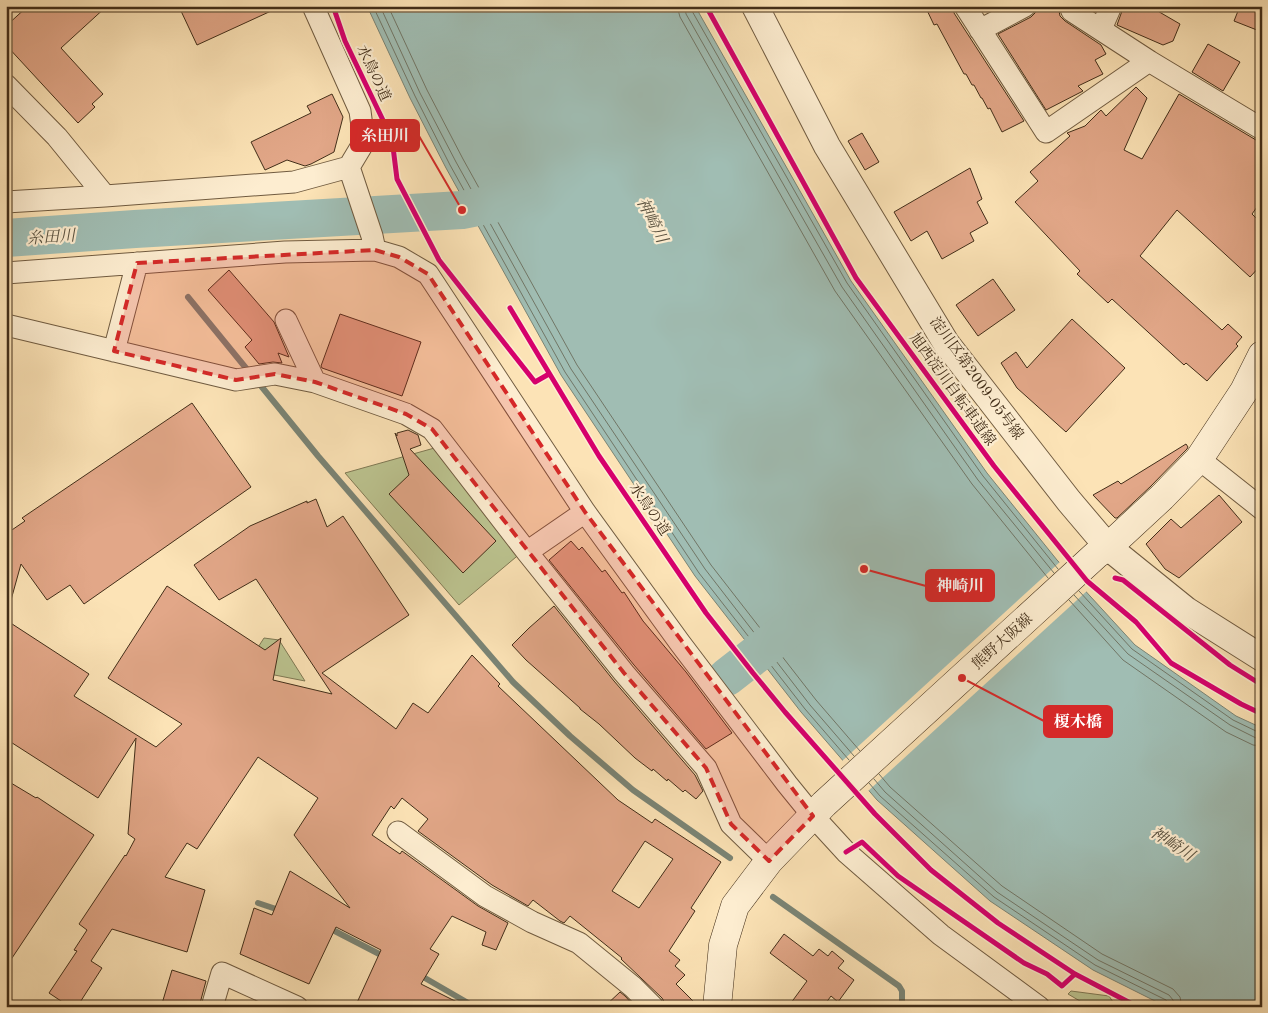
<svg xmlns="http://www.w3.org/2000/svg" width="1268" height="1013" viewBox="0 0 1268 1013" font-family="'Old Standard TT','Noto Serif JP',serif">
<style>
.green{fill:#bcc490;stroke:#7f7954}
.water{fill:#a0bdb3;stroke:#7a8475}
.pier{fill:#fce3b6}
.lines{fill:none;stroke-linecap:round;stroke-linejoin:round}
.shore{stroke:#717666;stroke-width:1}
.stream{stroke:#7a8475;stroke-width:6}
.river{stroke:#a0bdb3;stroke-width:38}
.building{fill:#e2a788;stroke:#422e19;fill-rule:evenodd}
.minor-casing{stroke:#705b40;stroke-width:23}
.tertiary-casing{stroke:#705b40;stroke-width:28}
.secondary-casing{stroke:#422e19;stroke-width:29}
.minor{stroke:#fdedd0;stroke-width:21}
.tertiary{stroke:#fdedd0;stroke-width:26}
.secondary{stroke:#fdedd0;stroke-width:28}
.cycleway-casing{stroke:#fdedd0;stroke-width:8}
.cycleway{stroke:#d6006c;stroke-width:5}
.marked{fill:#d62828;fill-opacity:0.2;stroke:#d62828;stroke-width:4;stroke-dasharray:10 6;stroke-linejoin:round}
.labels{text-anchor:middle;stroke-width:4.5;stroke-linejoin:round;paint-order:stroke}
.street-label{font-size:15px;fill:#422e19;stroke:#fdedd0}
.water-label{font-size:16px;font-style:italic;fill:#5a5240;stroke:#fdedd0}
.leader{fill:none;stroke:#d62828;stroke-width:2}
.callout-dot{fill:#d62828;stroke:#fdedd0;stroke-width:2}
.callout{fill:#d62828;stroke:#d62828;stroke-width:2}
.callout-label{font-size:16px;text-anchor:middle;font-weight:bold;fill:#fff}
</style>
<rect width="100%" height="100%" fill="#fce3b6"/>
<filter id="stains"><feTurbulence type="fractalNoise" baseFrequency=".004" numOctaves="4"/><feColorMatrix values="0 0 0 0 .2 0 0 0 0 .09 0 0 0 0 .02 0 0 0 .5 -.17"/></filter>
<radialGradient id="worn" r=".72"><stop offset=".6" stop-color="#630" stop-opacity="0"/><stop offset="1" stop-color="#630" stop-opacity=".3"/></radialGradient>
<!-- green -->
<path class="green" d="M438 447 522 552 459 605 345 473Z
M264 638 279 640 305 681 244 669Z
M1071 991 1109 996 1113 1002 1111 1007H1090L1068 994Z"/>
<!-- water -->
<path class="water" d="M367 6H695L851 281 987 473 1057 560 1135 645 1236 716 1262 728V1007H1167L1093 970 990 901 877 800 801 712 695 576 561 375 446 168 410 98Z"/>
<!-- pier -->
<path class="pier" d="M1061 561 1088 590 867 792 841 762Z"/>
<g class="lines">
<!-- shore -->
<path class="shore" d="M373 6 415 96 450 165 565 372 699 573 805 709 849 760
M380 6 420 93 456 162 571 369 705 569 810 705 854 756
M388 6 427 90 463 159 577 365 711 565 816 700 860 751
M677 6 680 17 835 291 972 484 1048 578
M685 6 686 14 842 287 978 480 1054 573
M691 6 692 11 847 283 983 476 1058 569
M1079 591 1132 649 1233 720 1258 732H1262
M1074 595 1128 654 1230 725 1256 738 1262 739
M1069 600 1123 660 1226 732 1253 745 1262 746
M879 774 890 787 1002 886 1102 954 1173 989 1180 997 1182 1007
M874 779 885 792 997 892 1098 960 1169 995 1173 1000 1174 1007
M869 783 880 796 994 897 1095 965 1166 1000 1168 1003V1007"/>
<!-- stream -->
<path class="stream" d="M188 297 250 373
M257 381 318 456 513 682 570 736 633 790 730 858
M773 897 899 986 902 991V1005L903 1007
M258 903 282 911
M327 927 385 957
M418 974 475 1007
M854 1007 867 1004 877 1007
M948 1007H955"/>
<!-- river -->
<path class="river" d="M6 238 135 229 462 210 519 199
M727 677 796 623"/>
</g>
<!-- building -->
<path class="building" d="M28 6H107L61 48 103 94 92 104 95 107 78 123 6 45V26Z
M193 6H282L197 45 181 11Z
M925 6H953L954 13 1024 121 1002 132 990 108 988 109 982 98H981L974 85H972L966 74H964L937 24 934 25Z
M1041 6H1058L1060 16 1065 21 1101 45 1106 54 1095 60 1103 74 1078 86 1083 91 1046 110 998 34 1031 17 1035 13 1037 8Z
M1123 6H1149L1180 24 1173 41 1163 45 1117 25 1122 11Z
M1240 6H1262V32L1234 21Z
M1208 44 1240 62 1223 91 1192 72Z
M1136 87 1147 98 1124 150 1142 159 1179 94 1256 140 1262 141V200L1252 214 1262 224V264L1250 277 1177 210 1140 256 1222 330 1228 324 1242 337 1236 344 1238 346 1207 381 1186 363 1184 365 1112 299 1108 303 1077 274 1080 271 1015 202 1038 181 1030 172 1070 136 1067 133 1085 126 1101 110 1106 116Z
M332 94 343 117 334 152 311 164 305 166 287 160 265 170 251 142 311 113 307 106Z
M862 133 879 162 865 170 848 141Z
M970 168 982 199 977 202 988 223 970 233 974 241 942 259 927 231 911 241 894 212Z
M229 270 274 322 289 357 278 353 282 363 273 362 259 364 245 347 252 340 208 290Z
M993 279 1015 310 978 336 956 305Z
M340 314 421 342 402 396 322 368 321 366Z
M1072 319 1125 368 1066 432 1017 388 1001 363 1016 352 1027 368Z
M192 403 251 487 84 604 70 585 47 600 21 564 11 600 6 599V534L25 521 22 518Z
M408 430 418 435 421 445 410 449 496 541 463 573 389 494 409 475 395 433 397 436V433Z
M1186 444 1188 447 1187 449 1151 486 1117 518H1115L1093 495 1118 481 1121 484Z
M1219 495 1242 522 1179 578 1165 569 1146 544 1171 519 1181 528Z
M316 499 327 527 343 516 409 615 322 673 396 729 413 703 428 713 472 655 500 684 498 686 618 800 652 823 655 819 721 862 691 908 695 911 669 951 680 960 675 966 685 975 676 984 699 1007H665V1003L662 998 621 959 622 958 570 916 564 923 560 921 533 900 528 906 492 885 418 831 428 819 402 798 394 809 391 806 372 835 400 854 402 851 478 906 508 923 496 950 482 945 486 932 452 916 430 949 439 954 421 984 467 1007H355L381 950 336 927 309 984 240 954 254 908 272 915 290 871 350 908 294 835 318 798 258 757 197 849 187 843 165 877 205 890 187 952 112 929 91 961 102 968 77 1007H70L49 993 77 951 74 950 87 930 79 924 125 855 126 856 135 839 128 834 136 738 98 798 6 739V620L89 674 74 696 156 747 182 724 108 678 167 586 265 650 281 638 273 680 332 694 256 579 219 600 194 565 250 526 307 501V503ZM645 841 673 859 639 908 612 891Z
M571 541 579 550 582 547 602 572 605 570 622 593 624 592 643 621 686 672 732 733 706 749 634 665 549 560Z
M554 606 614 681 695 775 703 791 696 799 685 790 683 792 668 779 667 781 653 769 652 771 635 758 599 724 580 709V708L526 660 512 645 529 628Z
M6 780 36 798 37 797 94 835 6 967Z
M784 934 813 956 819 949 828 956 832 951 844 961 838 968 854 980 838 1002 831 996 823 1007H788L807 981 770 953Z
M172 970 206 981 199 1007H161Z
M620 992 625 996 635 1007H604Z"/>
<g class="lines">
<defs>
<path id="minor" d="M965 6 1046 132 1149 61 1262 129
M1070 6 1072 11 1149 61
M1101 29 1111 6
M980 30 1025 6
M6 85 57 137 105 196
M349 167 372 236 375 250
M6 202 105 196 294 182 349 167 364 142 360 111 313 6
M6 273 285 252 375 250 399 257 428 274 585 512 680 643 787 784 813 816 846 852 941 935 1039 1007
M286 320 315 382
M6 325 236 380 275 374 315 382 406 414 432 429 527 552 624 673 706 768 731 824 769 861
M114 351 137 263
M1199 459 1262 509
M527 552 585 512
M398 832 485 896 532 922 579 943 633 987 653 1007
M212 1007 222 973 297 1007"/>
<path id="tertiary" d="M755 6 827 146 946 343 1069 501 1108 547 1186 610 1262 658"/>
<path id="secondary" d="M717 1007 723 945 735 906 769 861 824 804 1097 554 1108 547 1162 497 1199 459 1244 391 1262 355"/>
</defs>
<!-- minor casing -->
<use href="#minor" class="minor-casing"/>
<!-- tertiary casing -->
<use href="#tertiary" class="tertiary-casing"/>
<!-- secondary casing -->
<use href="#secondary" class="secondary-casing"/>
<!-- minor -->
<use href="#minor" class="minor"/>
<!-- tertiary -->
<use href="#tertiary" class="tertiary"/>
<!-- secondary -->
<use href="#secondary" class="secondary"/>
<defs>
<path id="cycleway" d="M333 6 345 41 392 139 397 179 439 260 535 382 549 374
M706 6 856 278 994 466 1087 581 1136 622 1171 663 1241 704 1262 714
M510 308 599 456 706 613 753 673 785 712 875 814 931 870 998 923 1075 974 1138 1007
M1115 578 1123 580 1230 665 1262 685
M846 852 862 842 898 876 1024 963 1047 974 1062 986 1075 974"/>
</defs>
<!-- cycleway casing -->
<use href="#cycleway" class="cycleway-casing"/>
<!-- cycleway -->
<use href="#cycleway" class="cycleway"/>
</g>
<!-- marked area -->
<path class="marked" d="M375 250 399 257 428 274 585 512 813 816 769 861 731 824 706 768 624 673 432 429 406 414 315 382 275 374 236 380 114 351 137 263Z"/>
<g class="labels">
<!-- street labels -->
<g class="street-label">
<text transform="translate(374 73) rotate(65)" y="5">水鳥の道</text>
<text transform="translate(977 378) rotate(54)" y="5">淀川区第2009-05号線</text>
<text transform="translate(953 389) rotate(54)" y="5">旭西淀川自転車道線</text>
<text transform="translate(650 509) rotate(56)" y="5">水鳥の道</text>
<text transform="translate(1002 641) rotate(-42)" y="5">熊野大阪線</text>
</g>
<!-- water labels -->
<g class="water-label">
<text transform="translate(653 220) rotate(63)" y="6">神崎川</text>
<text transform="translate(51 236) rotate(-4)" y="6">糸田川</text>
<text transform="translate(1173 843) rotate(33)" y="6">神崎川</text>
</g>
</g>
<!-- callouts -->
<path class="leader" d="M462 210L419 136M864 569L926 586M962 678L1044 721"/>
<g class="callout-dot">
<circle cx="462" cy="210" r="5"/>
<circle cx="864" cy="569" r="5"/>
<circle cx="962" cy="678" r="5"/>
</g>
<g class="callout">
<rect x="351" y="120" width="68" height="31" rx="5"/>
<rect x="926" y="570" width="68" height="31" rx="5"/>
<rect x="1044" y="706" width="68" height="31" rx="5"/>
</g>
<g class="callout-label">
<text x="385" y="141">糸田川</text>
<text x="960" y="591">神崎川</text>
<text x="1078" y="727">榎木橋</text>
</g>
<!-- margin -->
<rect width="1268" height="1013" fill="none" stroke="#fce3b6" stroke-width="25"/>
<rect x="8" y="8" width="1253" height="998" fill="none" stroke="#422e19" stroke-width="2.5"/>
<rect x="12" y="12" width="1243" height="988" fill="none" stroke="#422e19"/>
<rect width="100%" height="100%" filter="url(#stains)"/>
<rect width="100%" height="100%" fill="url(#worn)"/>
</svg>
